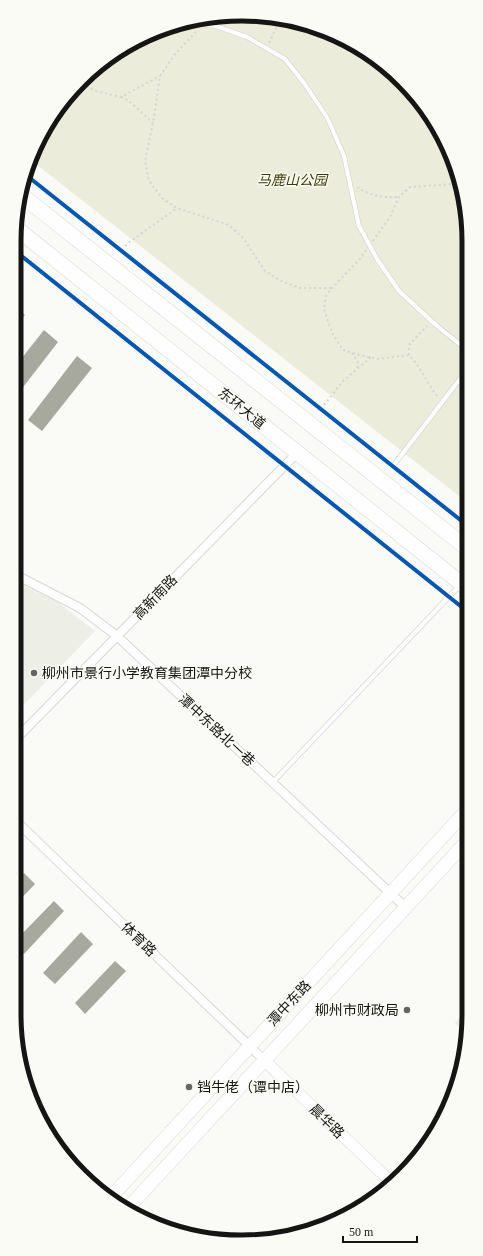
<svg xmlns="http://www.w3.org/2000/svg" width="483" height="1256" viewBox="0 0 483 1256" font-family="'Times New Roman','Noto Sans SC',serif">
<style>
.built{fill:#edeee6}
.green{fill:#ebecda}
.forest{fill:#dfe1c4}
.building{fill:#a8a99e}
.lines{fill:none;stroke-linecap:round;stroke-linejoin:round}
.lane-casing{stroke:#d7d7d5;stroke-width:5.5}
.street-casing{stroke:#d7d7d5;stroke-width:10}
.secondary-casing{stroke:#d7d7d5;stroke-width:12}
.primary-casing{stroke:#d7d7d5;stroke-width:14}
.highway-casing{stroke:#d7d7d5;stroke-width:16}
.path{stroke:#d5d5d4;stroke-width:2;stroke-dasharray:2 3;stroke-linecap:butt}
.lane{stroke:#fefefe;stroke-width:4}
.street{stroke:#fefefe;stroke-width:8}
.secondary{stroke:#fefefe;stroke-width:11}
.primary{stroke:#fefefe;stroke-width:13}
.highway{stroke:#fefefe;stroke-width:15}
.cycleway-casing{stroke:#fbfbf6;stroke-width:6}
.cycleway{stroke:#0057b8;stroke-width:4}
.poi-dot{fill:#656563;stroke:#fbfbf6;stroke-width:1.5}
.labels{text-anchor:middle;stroke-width:3;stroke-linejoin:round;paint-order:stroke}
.park-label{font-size:14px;font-style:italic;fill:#3b3d00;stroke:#fbfbf6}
.street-label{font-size:14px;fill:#151513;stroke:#fbfbf6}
.poi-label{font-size:14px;fill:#151513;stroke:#fbfbf6;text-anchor:start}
.rim{fill:none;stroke:#151513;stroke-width:5}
</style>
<rect width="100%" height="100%" fill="#fafaf7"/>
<!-- built -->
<path class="built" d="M14 581 59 603 95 631 14 715Z
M469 1008V1015L466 1034 455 1023Z"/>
<!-- green -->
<path class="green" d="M212 16 301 22 368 52 413 92 446 141 467 212 468 503 32 161 61 103 128 44Z"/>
<!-- forest -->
<path class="forest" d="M424 108 446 141 451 159 437 143Z"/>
<!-- building -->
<path class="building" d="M14 306 25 315 14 329Z
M44 330 58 342 14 399V368Z
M77 356 92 368 42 431 28 420Z
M14 447 23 454 14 466Z
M24 873 35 884 14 906V884Z
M54 901 64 911 24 954 14 942Z
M81 932 93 944 55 984 43 973Z
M115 961 126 971 85 1014 75 1003Z"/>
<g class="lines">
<defs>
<path id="lane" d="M182 26 213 25 247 37 285 59 304 83 328 119 344 156 359 226 377 259 399 291 437 326 467 350
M393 466 467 370
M273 782 460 585"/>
<path id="street" d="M14 574 80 608 117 636 405 907
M14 741 297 453
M14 819 264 1060"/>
<path id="secondary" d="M264 1060 391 1182"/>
<path id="primary" d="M111 1197 468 809
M126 1210 469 839"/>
<path id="highway" d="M20 194 468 549
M16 228 468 589"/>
</defs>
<!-- lane casing -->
<use href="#lane" class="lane-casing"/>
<!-- street casing -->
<use href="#street" class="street-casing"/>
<!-- secondary casing -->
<use href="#secondary" class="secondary-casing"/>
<!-- primary casing -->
<use href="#primary" class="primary-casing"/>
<!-- highway casing -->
<use href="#highway" class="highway-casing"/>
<!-- path -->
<path class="path" d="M196 32 175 54 160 76 153 123 145 161 149 181 163 199 177 208 229 225 243 238 265 271 281 281 300 288H332
M269 43 280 20
M82 84 96 91 121 97 160 76
M121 97 129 101 153 123
M357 187C371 196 382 198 399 197
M373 241 390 217 399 197 410 187 454 184 459 186
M122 250 128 243 177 208
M366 250 360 259 332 288 326 296 324 309 332 333 343 350 359 355 377 359 409 355C421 367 427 384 438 397
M352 353 358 362 357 368
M409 355V345L427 326
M321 409 342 382 371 357"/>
<!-- lane -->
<use href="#lane" class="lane"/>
<!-- street -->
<use href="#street" class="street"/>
<!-- secondary -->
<use href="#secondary" class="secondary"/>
<!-- primary -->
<use href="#primary" class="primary"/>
<!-- highway -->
<use href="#highway" class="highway"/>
<defs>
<path id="cycleway" d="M26 175 468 526
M14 250 468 612"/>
</defs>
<!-- cycleway casing -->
<use href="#cycleway" class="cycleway-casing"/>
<!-- cycleway -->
<use href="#cycleway" class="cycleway"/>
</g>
<!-- markers -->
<g class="poi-dot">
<circle cx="34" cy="673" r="4"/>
<circle cx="407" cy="1010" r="4"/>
<circle cx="189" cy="1087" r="4"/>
</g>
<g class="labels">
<!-- park labels -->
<g class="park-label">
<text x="292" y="185">马鹿山公园</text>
</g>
<!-- street labels -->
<g class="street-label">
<text transform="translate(242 408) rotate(39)" y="5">东环大道</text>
<text transform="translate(155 597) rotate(-46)" y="5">高新南路</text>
<text transform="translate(217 730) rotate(43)" y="5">潭中东路北一巷</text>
<text transform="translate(139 939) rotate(44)" y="5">体育路</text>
<text transform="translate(289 1003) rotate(-47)" y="5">潭中东路</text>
<text transform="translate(327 1121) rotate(44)" y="5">晨华路</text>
</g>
<!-- poi labels -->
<g class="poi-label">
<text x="42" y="678">柳州市景行小学教育集团潭中分校</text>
<text x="399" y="1015" text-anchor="end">柳州市财政局</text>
<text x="197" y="1092">铛牛佬（谭中店）</text>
</g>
</g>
<!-- crop -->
<path d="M0 0H483V1256H0ZM241 21H242A220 220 0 0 1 462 241V1015A220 220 0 0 1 242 1235H241A220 220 0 0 1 21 1015V241A220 220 0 0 1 241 21Z" fill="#fbfbf6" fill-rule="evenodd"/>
<path class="rim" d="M241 21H242A220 220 0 0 1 462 241V1015A220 220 0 0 1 242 1235H241A220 220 0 0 1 21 1015V241A220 220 0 0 1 241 21Z"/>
<!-- scale -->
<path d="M343 1236v6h74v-6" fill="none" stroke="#151513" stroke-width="2"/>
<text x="349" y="1236" font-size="12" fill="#151513" stroke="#fbfbf6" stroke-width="3" paint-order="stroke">50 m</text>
</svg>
